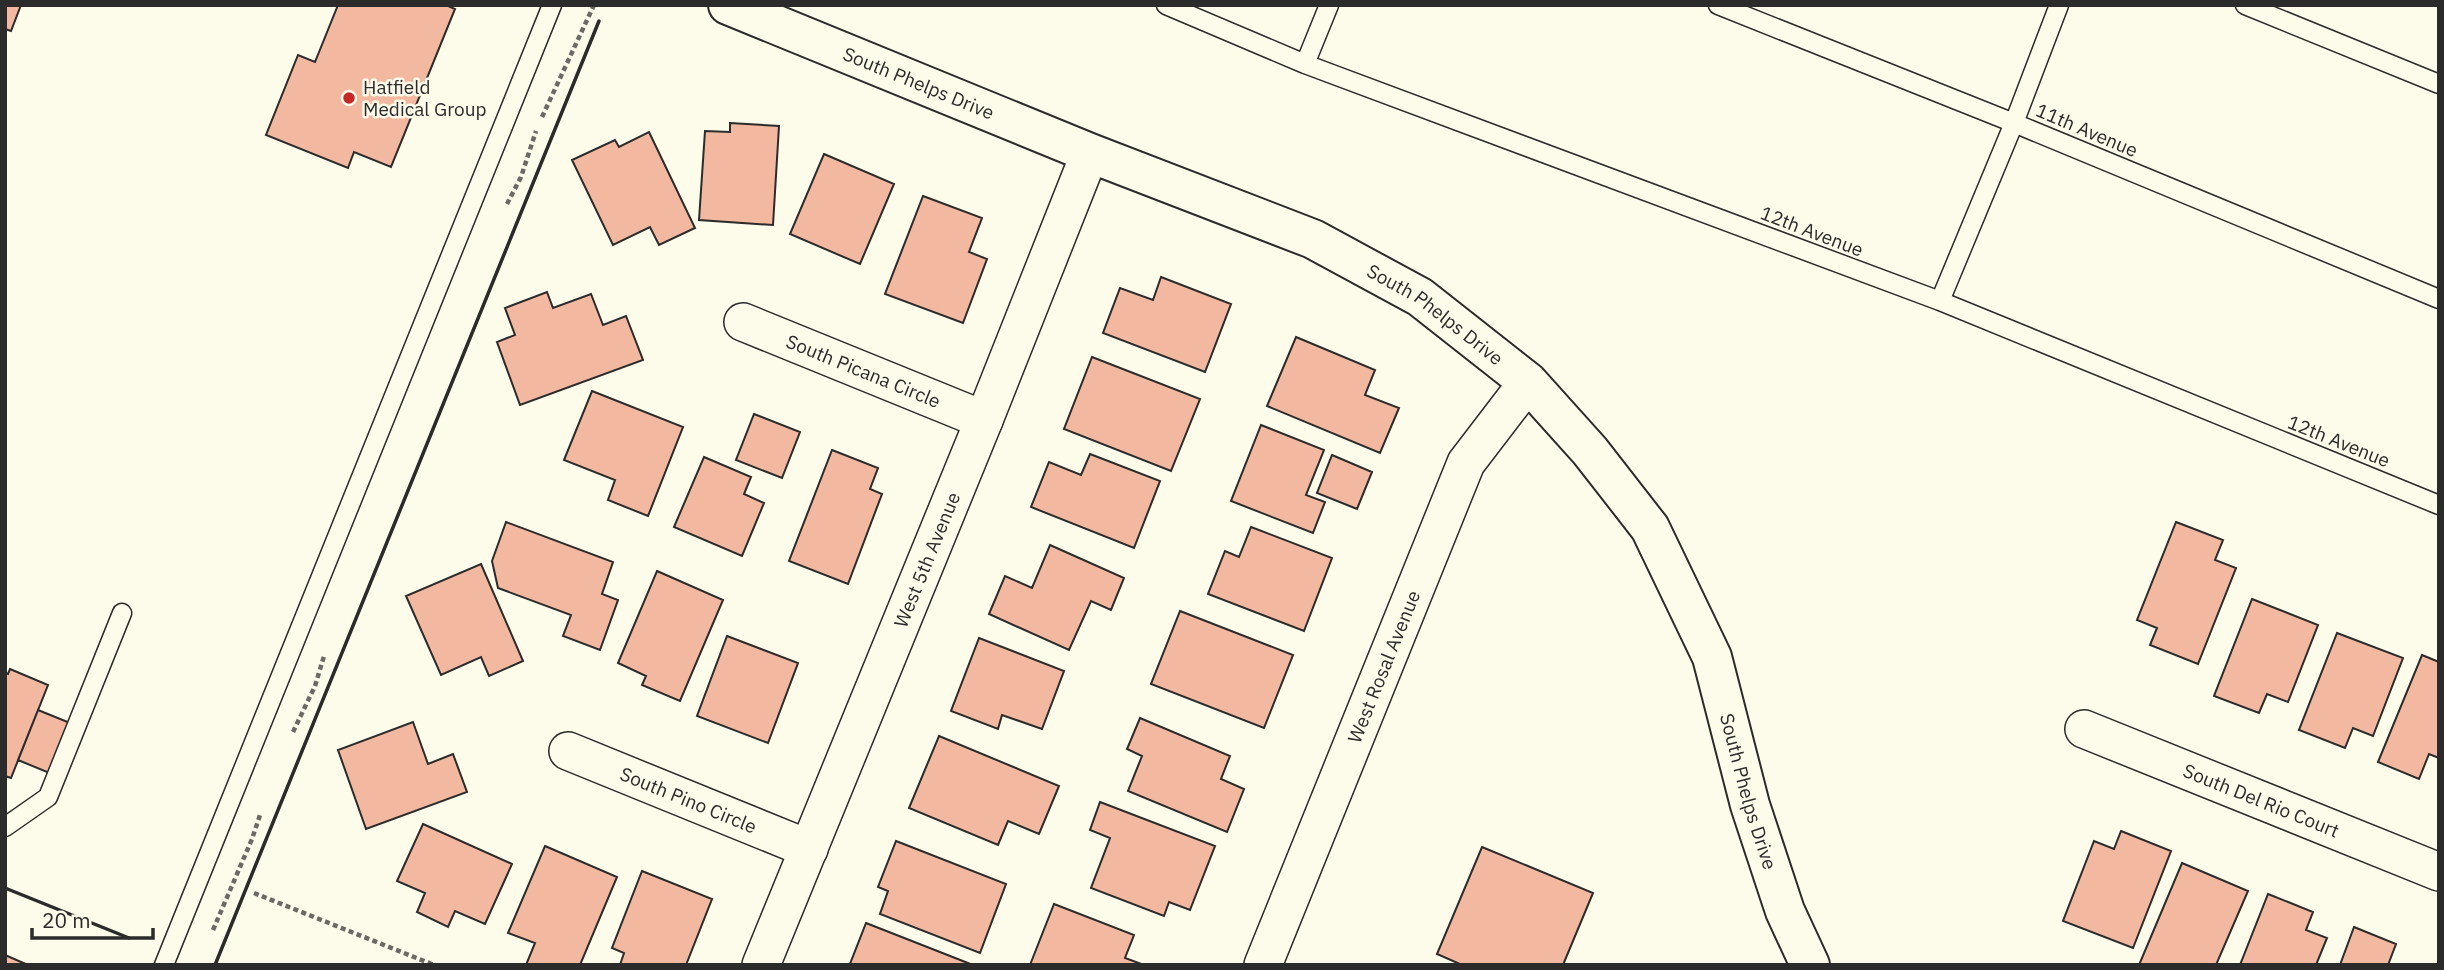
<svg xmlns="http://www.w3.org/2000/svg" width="2444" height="970" viewBox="0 0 2444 970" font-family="'IBM Plex Sans',sans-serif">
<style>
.building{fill:#f2b8a0;stroke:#2b2b2b;stroke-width:2}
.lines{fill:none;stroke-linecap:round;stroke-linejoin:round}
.service-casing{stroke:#2b2b2b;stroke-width:21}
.minor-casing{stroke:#2b2b2b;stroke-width:40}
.tertiary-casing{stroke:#2b2b2b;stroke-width:42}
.path{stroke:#6a6964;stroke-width:4.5;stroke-dasharray:5 3.5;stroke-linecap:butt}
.service{stroke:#fdfbea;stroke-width:18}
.minor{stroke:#fdfbea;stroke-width:37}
.tertiary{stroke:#fdfbea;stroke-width:38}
.wall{stroke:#2b2b2b;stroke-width:3.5}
.poi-dot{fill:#c62828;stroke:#fdfbea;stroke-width:2.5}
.labels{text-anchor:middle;stroke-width:5;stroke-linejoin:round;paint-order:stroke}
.street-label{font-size:19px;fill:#2b2b2b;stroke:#fdfbea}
.poi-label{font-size:19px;fill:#2b2b2b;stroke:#fdfbea;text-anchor:start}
</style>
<rect width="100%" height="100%" fill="#fdfbea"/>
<!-- building -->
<path class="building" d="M5 5H21L11 31 5 29Z
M338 5H446L455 9 391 167 354 152 348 168 266 135 298 55 315 62Z
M730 123 779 126 773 225 699 220 705 131 730 132Z
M649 132 695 228 659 245 650 227 613 245 572 160 615 140 619 147Z
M824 154 894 184 860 264 790 234Z
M923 196 982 218 969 252 987 259 963 323 885 294Z
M1161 277 1231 304 1205 372 1103 333 1120 288 1153 300Z
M547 292 553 308 591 294 603 325 626 316 643 360 520 405 497 342 515 335 505 308Z
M1296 337 1375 370 1365 395 1399 408 1380 453 1267 406Z
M1092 357 1200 399 1171 471 1064 429Z
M592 391 683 427 648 516 608 500 615 480 564 460Z
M754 414 800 432 782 478 736 460Z
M1261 425 1324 450 1306 495 1325 502 1313 533 1231 501Z
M832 450 878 468 870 489 882 494 848 584 789 561Z
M1090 454 1160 481 1134 548 1031 507 1049 462 1081 475Z
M1332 455 1372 472 1357 509 1317 493Z
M704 457 751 477 744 494 764 503 742 556 674 527Z
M506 522 613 562 602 594 618 600 600 650 563 636 571 615 498 588 492 561Z
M2176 522 2223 540 2215 560 2236 568 2198 664 2150 645 2157 628 2137 620Z
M1251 527 1332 558 1304 631 1208 594 1225 551 1239 557Z
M1050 545 1124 578 1111 610 1091 601 1069 650 989 614 1005 576 1032 588Z
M481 564 523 661 489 676 481 657 441 675 406 596Z
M657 571 723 600 680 701 642 685 646 676 618 663Z
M2252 599 2318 625 2288 702 2267 694 2259 713 2214 696Z
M1180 611 1293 655 1264 728 1151 684Z
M2337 633 2403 658 2373 736 2353 728 2345 748 2299 730Z
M727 636 798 663 768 743 697 716Z
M979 638 1064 671 1042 729 1002 715 998 729 951 711Z
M2422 655 2439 662V758L2429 754 2419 779 2378 762Z
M10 669 48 685 11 778 5 776V673L8 674Z
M38 710 85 729 64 779 18 760Z
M1140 718 1230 756 1221 779 1244 789 1227 832 1128 791 1142 756 1127 749Z
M413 722 428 764 453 754 467 792 366 829 338 750Z
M939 736 1059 786 1039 834 1008 821 998 845 909 808Z
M1100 802 1215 846 1190 910 1169 902 1164 916 1091 888 1110 838 1090 830Z
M423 824 512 864 485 924 455 911 448 927 417 912 425 893 397 881Z
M2121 831 2171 851 2133 948 2063 921 2094 841 2114 849Z
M896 841 1006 884 980 953 880 914 888 891 878 887Z
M545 846 617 877 580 965H526L535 943 508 933Z
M1482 847 1593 893 1563 965H1462L1437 954Z
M2182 863 2248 891 2216 965H2139Z
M642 871 712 899 686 965H620L624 953 612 948Z
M2268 894 2313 912 2306 930 2327 938 2316 965H2240Z
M1054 904 1134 935 1125 958 1144 965H1030Z
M866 923 973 965H853L850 964Z
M2354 927 2396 944 2388 965H2340Z
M5 955 28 965H5Z"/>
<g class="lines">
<defs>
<path id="service" d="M1166 5 1305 64 1940 301 2439 505
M1718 5 2014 123 2439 299
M2245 5 2439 84
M1305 64 1329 5
M1940 301 2014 123 2059 5
M5 827 48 797 122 613
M164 965 552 5"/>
<g id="minor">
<path id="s1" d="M743 322 984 420"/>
<path id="s2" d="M2084 729 2439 872"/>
<path id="s3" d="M568 751 809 849"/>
<path id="s4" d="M761 965 984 420 1090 153"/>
<path id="s5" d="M1263 965 1466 463 1528 382"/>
</g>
<g id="tertiary">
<path id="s6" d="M728 5 1090 153 1313 239 1420 297 1528 382 1590 451 1650 528 1712 657 1750 805 1785 911 1810 965"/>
</g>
</defs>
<!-- service casing -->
<use href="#service" class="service-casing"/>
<!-- minor casing -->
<use href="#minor" class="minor-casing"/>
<!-- tertiary casing -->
<use href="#tertiary" class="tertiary-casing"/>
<!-- path -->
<path class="path" d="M542 117 594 5
M507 204 521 177 536 131
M293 732 315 686 324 656
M254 893 434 965
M213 930 252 839 261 812"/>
<!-- service -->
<use href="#service" class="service"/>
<!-- minor -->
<use href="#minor" class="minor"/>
<!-- tertiary -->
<use href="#tertiary" class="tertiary"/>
<!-- wall -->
<path class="wall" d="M5 888 129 938
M215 965 599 21"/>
</g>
<!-- markers -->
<circle class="poi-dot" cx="349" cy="98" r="7"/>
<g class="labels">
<!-- street labels -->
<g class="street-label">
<text dy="7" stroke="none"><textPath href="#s6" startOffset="206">South Phelps Drive</textPath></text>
<text transform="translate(2087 130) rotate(23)" y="7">11th Avenue</text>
<text transform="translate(1812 231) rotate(21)" y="7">12th Avenue</text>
<text dy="7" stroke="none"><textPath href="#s6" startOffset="774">South Phelps Drive</textPath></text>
<text dy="7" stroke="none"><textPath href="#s1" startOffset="130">South Picana Circle</textPath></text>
<text transform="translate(2339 441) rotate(22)" y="7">12th Avenue</text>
<text dy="7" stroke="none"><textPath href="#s4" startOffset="438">West 5th Avenue</textPath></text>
<text dy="7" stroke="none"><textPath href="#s5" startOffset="322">West Rosal Avenue</textPath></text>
<text dy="7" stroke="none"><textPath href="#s6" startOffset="1362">South Phelps Drive</textPath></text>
<text dy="7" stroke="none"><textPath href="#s3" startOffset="130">South Pino Circle</textPath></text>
<text dy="7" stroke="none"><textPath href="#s2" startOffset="191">South Del Rio Court</textPath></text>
</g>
<!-- poi labels -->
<g class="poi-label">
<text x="363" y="94">Hatfield<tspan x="363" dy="22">Medical Group</tspan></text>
</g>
</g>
<!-- border -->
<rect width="2444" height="970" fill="none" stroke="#2b2b2b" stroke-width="14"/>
<!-- scale -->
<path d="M32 928v10h121v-10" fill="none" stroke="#2b2b2b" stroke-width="3.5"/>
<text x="42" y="928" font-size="21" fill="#2b2b2b" stroke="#fdfbea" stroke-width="5" paint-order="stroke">20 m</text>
</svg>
